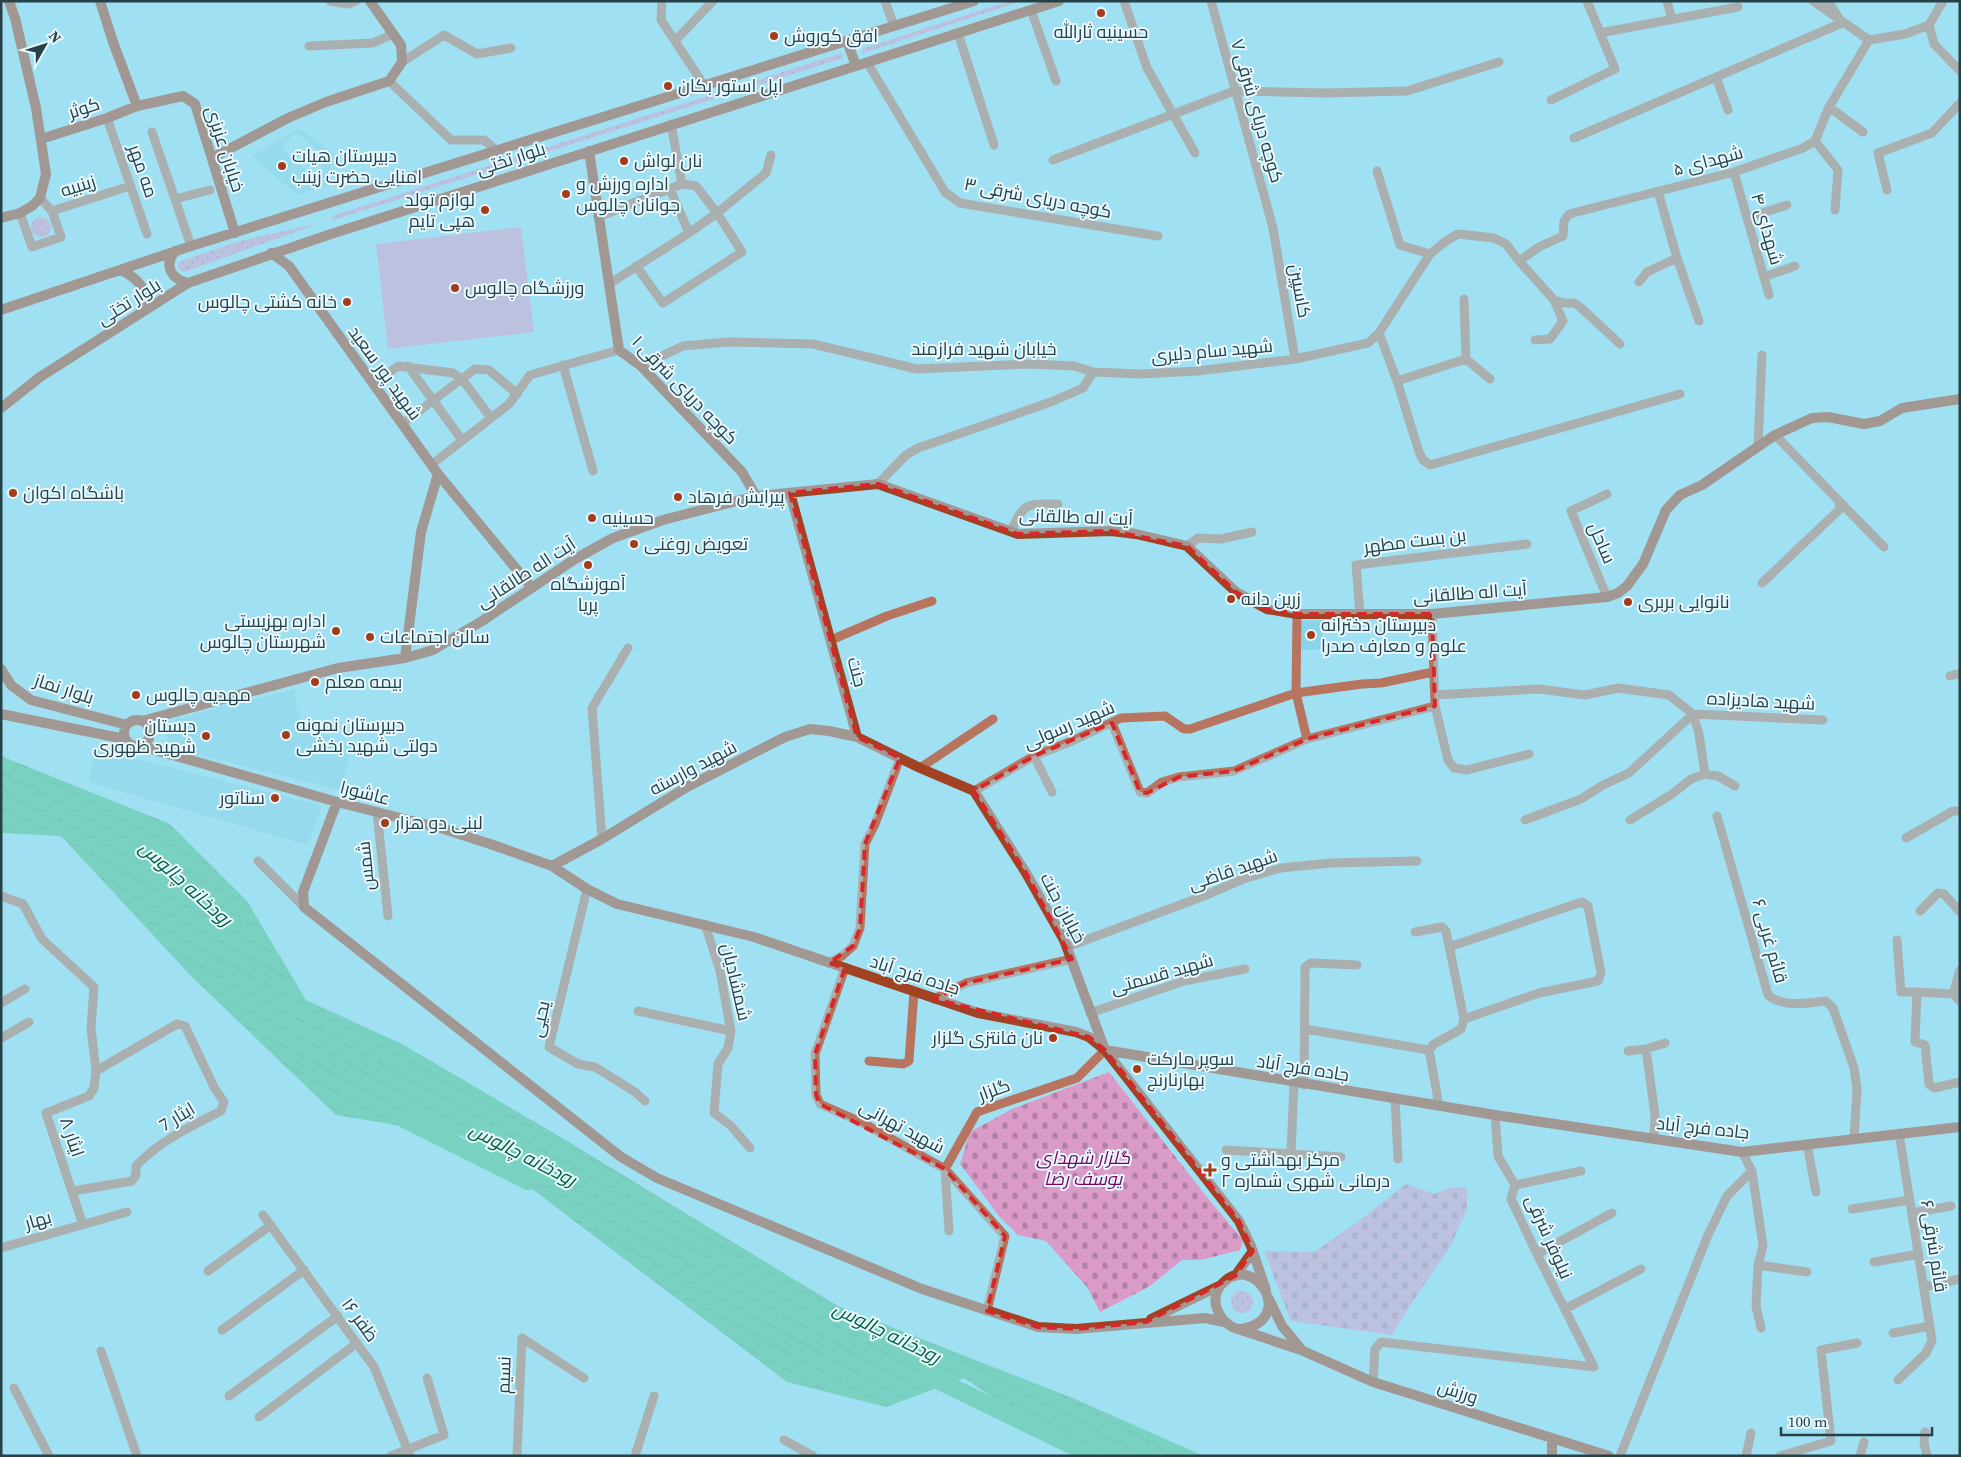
<svg xmlns="http://www.w3.org/2000/svg" width="1961" height="1457" viewBox="0 0 1961 1457" font-family="'Source Serif 4',Cairo,serif">
<style>
.built{fill:#8bd3e8;fill-rule:evenodd}
.grass{fill:url(#grass-dots)}
.cemetery{fill:url(#cemetery-stones)}
.pitch{fill:#db9bc8}
.water{fill:url(#water-ripples)}
.lines{fill:none;stroke-linecap:round;stroke-linejoin:round}
.river{stroke:#4ac185;stroke-width:18}
.street{stroke:#b77560;stroke-width:9}
.secondary{stroke:#a24223;stroke-width:10}
.marked{fill:none;stroke:#d62828;stroke-width:4;stroke-dasharray:10 6;stroke-linejoin:round}
.poi-dot{fill:#a33c19;stroke:#e7f9ff;stroke-width:2}
.labels{text-anchor:middle;stroke-width:4;stroke-linejoin:round;paint-order:stroke}
.poi-label{font-size:18px;fill:#274149;stroke:#e7f9ff;text-anchor:start}
.street-label{font-size:18px;fill:#274149;stroke:#e7f9ff}
.park-label{font-size:18px;font-style:italic;fill:#770063;stroke:#e7f9ff}
.water-label{font-size:19px;font-style:italic;fill:#006039;stroke:#e7f9ff}
</style>
<defs>
<pattern id="grass-dots" width="8" height="8" patternUnits="userSpaceOnUse" patternTransform="scale(1.25)"><rect width="8" height="8" fill="#db9bc8"/><path d="M2 2h.1M6 6h.1" fill="none" stroke="#b280a4" stroke-width="1.8" stroke-linecap="round"/></pattern>
<pattern id="cemetery-stones" width="16" height="16" patternUnits="userSpaceOnUse" patternTransform="scale(1.25)"><rect width="16" height="16" fill="#db9bc8"/><path d="M2 7V4a2 2 0 0 1 4 0v3zM10 15v-3a2 2 0 0 1 4 0v3z" fill="#b280a4"/></pattern>
<pattern id="water-ripples" width="26" height="14" patternUnits="userSpaceOnUse" patternTransform="scale(1.25)"><rect width="26" height="14" fill="#4ac185"/><path d="M2 4q2-2 4 0t4 0M15 11q2-2 4 0t4 0" fill="none" stroke="#3e9e6f"/></pattern>
</defs>
<rect width="100%" height="100%" fill="#a0e0f3"/>
<!-- built -->
<path class="built" d="M299 128 335 155 327 174 332 183 297 195 252 156ZM295 132 328 157 314 176 281 150Z
M1321 620 1323 649 1302 650 1300 621Z
M295 689 297 711 302 723 352 748 341 790 254 769 181 749 170 744 168 738 166 733 167 728 175 719Z
M96 748 322 806 308 845 88 782Z"/>
<!-- grass -->
<path class="grass" d="M1009 1H1022L863 53 862 49Z
M842 53 843 58 333 220 332 216Z
M31 227a10 10 0 1 1 20 0a10 10 0 1 1-20 0Z
M320 223 184 272 178 268V264L181 261 240 241Z
M1231 1302a11 11 0 1 1 22 0a11 11 0 1 1-22 0Z"/>
<!-- cemetery -->
<path class="cemetery" d="M1109 1072 1210 1201 1243 1240 1240 1250 1201 1260H1182L1150 1286 1100 1312 1087 1287 1046 1241 1018 1235 999 1216 960 1164 970 1132 1012 1109Z
M1406 1184 1433 1194 1453 1187 1467 1188V1209L1450 1247 1413 1301 1392 1335 1291 1321 1264 1251 1314 1252 1355 1224Z"/>
<!-- pitch -->
<path class="pitch" d="M521 227 534 332 388 349 376 244Z"/>
<!-- water -->
<path class="water" d="M1 756 170 824 247 901 306 1000 402 1044 564 1139 838 1306 1075 1399 1204 1456H1080L964 1378 886 1407 787 1382 462 1136 336 1115 191 976 61 836 1 833Z"/>
<g class="lines">
<!-- river -->
<path class="river" d="M406 1120 528 1181
M927 1375 1094 1456"/>
<!-- street -->
<path class="street" d="M330 1 348 4 356 1
M662 1 661 20 704 85
M885 1 894 26
M1124 1 1147 68 1195 153
M1211 1 1273 228 1295 359
M1667 1 1672 20
M1813 1 1869 40 1905 34 1929 25
M1828 1 1839 18
M1031 10 1056 81
M1929 25 1934 44 1960 71
M1929 25 1943 1
M958 33 994 145
M1600 33 1738 7
M675 41 713 1
M309 46 373 43 393 34
M402 62 444 35 477 54 511 48
M867 62 945 192 960 203 1158 236
M1716 77 1728 110
M389 81 451 140H484L497 151
M1551 100 1615 69 1587 1
M1829 107 1863 132
M107 118 147 234
M671 124 682 184
M152 132 191 246
M1574 138 1842 23
M1815 141 1838 170 1835 210
M1053 160 1234 91 1326 93 1407 91 1499 62
M1377 171 1400 245 1430 254
M1734 172 1769 295
M670 189 689 233
M1887 190 1878 153 1932 133 1960 103
M1658 191 1677 258 1699 321
M40 198 52 211 130 186
M175 199 210 190
M20 213 32 247 61 237 52 211
M598 217 682 184 696 186 717 213 742 252 663 303 636 266
M1747 218 1787 205
M1519 261 1539 247 1563 236 1564 221 1569 214 1734 172 1803 148 1815 141 1829 107 1869 40
M1764 277 1795 266
M1639 282 1647 272 1677 258
M609 284 689 233 717 213 766 173 771 155
M1464 299 1466 359 1490 379
M1379 333 1397 381 1419 452 1423 460 1430 465 1680 394
M1535 340 1550 339 1563 321 1554 300
M563 365 593 471
M408 366 462 440
M641 366 683 346 728 342 813 344 917 369 1030 364 1074 366 1093 372
M1397 381 1466 359
M374 384 398 366 453 373 462 379 491 418
M402 424 475 369 489 370 517 394
M1758 445 1762 355
M431 465 509 404 530 375 619 350
M878 484 906 455 918 448 1051 402 1083 388 1093 372 1140 374 1198 371 1295 359 1368 343 1379 333 1430 254 1446 241 1458 234 1494 238 1506 244 1519 261 1554 300 1564 303H1574L1579 306 1620 344
M1839 501 1884 547
M1011 531C1025 501 1027 504 1058 504
M1187 546 1198 538 1221 539 1252 532
M1762 583 1840 509 1839 501 1775 435
M1607 597 1571 511 1607 494
M1297 614 1296 693 1307 739
M1360 614 1356 565 1527 544
M1432 614 1435 706 1448 760 1454 768 1467 770 1529 754
M831 640 887 616 932 601
M1950 676 1960 673
M1435 695 1539 689 1585 695 1618 688 1669 695 1693 714 1823 720
M1112 723 1140 792 1147 793 1162 782 1179 777 1234 771 1307 739 1435 706
M1034 756 1052 792
M920 768 993 719
M974 791 1034 756 1072 741 1121 718 1165 716 1184 729H1190L1296 693 1362 684 1381 683 1433 672
M377 812 388 916
M1717 816 1768 995C1783 1008 1808 1003 1826 1001L1833 1008 1854 1068 1857 1089 1854 1139
M1525 820 1581 799 1603 785 1629 773 1693 714 1699 734 1705 774
M1630 820 1672 794 1691 779 1705 774 1718 776 1735 786
M1906 838 1953 811H1960
M602 839 592 708 628 648
M258 861 304 907
M587 889 549 1047 578 1064 595 1067 635 1092 645 1101
M1 896 23 904 42 939 94 987 91 1028 96 1071
M1920 911 1938 893 1944 894 1960 912
M705 924 720 971 731 1031 728 1048 718 1064 714 1113 730 1125 750 1148
M1415 932 1442 927 1446 931 1464 1019 1461 1029 1434 1044 1429 1050 1437 1094 1438 1105
M1897 940 1901 992H1917
M1067 947 1204 896 1243 879 1281 868 1331 863 1417 861
M1449 947 1582 902 1588 906 1601 973 1598 981 1539 993 1464 1019
M829 963 842 956 853 946 860 928 865 844 875 824 900 758
M845 968 815 1054 816 1095 820 1104 861 1122 945 1169 1005 1236 987 1311
M1953 994 1960 970
M934 999 966 983 1072 959
M1960 1001 1953 994 1917 992 1915 1042 1925 1045 1929 1084 1934 1088 1960 1082
M1 1003 25 989
M638 1011 731 1031
M1090 1013 1184 981 1245 969
M1305 1029 1429 1050
M1 1038 29 1022
M1646 1049 1665 1043
M1628 1051 1646 1049 1655 1115 1654 1140
M869 1061 903 1064 909 1061 914 992
M1304 1085 1305 967 1311 963 1357 965
M1395 1098 1398 1159
M1495 1115 1498 1156 1515 1185 1511 1199 1537 1254 1594 1367
M1807 1144 1816 1192
M1226 1150 1341 1157
M1742 1152 1752 1171 1763 1246 1758 1265 1756 1306 1761 1328
M1291 1153 1294 1083
M1515 1185 1581 1171
M73 1191 132 1181 136 1175V1166C158 1142 191 1126 221 1111L224 1102 215 1089 185 1026 177 1024 96 1071 94 1088 89 1096 46 1113 83 1225
M1852 1209 1910 1200
M1912 1213 1951 1206
M263 1215 374 1367 410 1456
M949 1231 945 1169 977 1112 1077 1078 1105 1050
M1 1248 127 1212
M1537 1254 1612 1213
M1874 1262 1919 1254
M1758 1265 1807 1272
M208 1271 271 1225
M1924 1287 1960 1279
M1565 1309 1641 1269
M222 1330 304 1270
M1893 1333 1930 1326
M101 1351 137 1456
M1898 1380 1926 1353 1932 1340 1899 1133
M1373 1382 1375 1349 1381 1342 1594 1367
M14 1388 49 1456
M229 1396 338 1316
M259 1417 357 1343
M1925 1432 1924 1443 1927 1456
M784 1440 813 1456
M391 1456 444 1435 427 1378
M517 1456 522 1338 584 1378
M635 1456 654 1396
M1620 1456 1708 1235 1727 1196 1752 1171
M1746 1456 1751 1433
M1780 1456 1831 1441 1821 1350 1857 1343
M1860 1456 1864 1442"/>
<!-- secondary -->
<path class="secondary" d="M100 1 113 42 137 106
M847 41 856 66
M41 139 107 118 137 106 183 96 195 104 235 233
M589 151 619 350 641 366 742 472 756 496
M212 158 288 118 326 102 389 81 402 62 401 45 370 1
M1 218 20 213 32 206 40 198 46 174 36 108 15 18 9 1
M175 251C163 267 172 279 188 283
M271 253 289 266 438 474 532 588
M121 270C139 279 154 294 139 314
M1 310 191 246 974 1
M1 408 40 377 188 283 328 235 1059 1
M790 493 857 737 920 768 974 791 1026 873 1064 940 1105 1050 1239 1221 1251 1246 1266 1290
M405 658 421 532 438 474
M1 669 11 685 31 700 127 725
M1 714 125 739
M124 733a13 13 0 1 1 26 0a13 13 0 1 1-26 0Z
M142 721 338 668 405 658 433 650 482 621 575 559 613 538 663 520 756 496 878 484 1018 534 1111 531 1136 534 1187 546 1236 592 1267 609 1297 614H1432L1607 597 1618 593 1627 586 1643 564 1666 510 1680 495 1702 485 1775 435 1812 418 1828 417 1864 424 1880 421 1902 408 1960 399
M141 746 337 802 444 829 496 846 552 866 587 889 617 904 754 937 978 1013 1076 1032 1089 1037 1105 1050 1495 1115 1742 1152 1960 1127
M337 802 303 892 304 907 621 1157 657 1178 922 1289 1038 1327 1076 1329 1205 1318 1224 1322
M552 866 602 839 687 787 785 737 810 729 829 731 857 737
M1235 1276 1253 1251
M1269 1299 1282 1326 1301 1349
M1151 1319 1221 1285
M1241 1329C1299 1320 1252 1248 1221 1285 1209 1300 1218 1318 1232 1327L1301 1350 1373 1382 1609 1456
M1552 1439V1456"/>
</g>
<!-- marked area -->
<path d="M0 0H1961V1457H0ZM878 484 1018 534 1111 531 1187 546 1236 592 1267 609 1297 614H1432L1435 706 1307 739 1234 771 1179 777 1147 793 1140 792 1112 723 1034 756 974 791 1026 873 1072 959 966 983 934 999 1089 1037 1105 1050 1239 1221 1253 1251 1235 1276 1146 1322 1076 1329 1038 1327 987 1311 1005 1236 945 1169 820 1104 816 1095 815 1054 845 968 829 963 853 946 860 928 865 844 900 758 857 737 790 493Z" fill="#a0e0f3" fill-opacity=".55" fill-rule="evenodd"/>
<path class="marked" d="M878 484 1018 534 1111 531 1187 546 1236 592 1267 609 1297 614H1432L1435 706 1307 739 1234 771 1179 777 1147 793 1140 792 1112 723 1034 756 974 791 1026 873 1072 959 966 983 934 999 1089 1037 1105 1050 1239 1221 1253 1251 1235 1276 1146 1322 1076 1329 1038 1327 987 1311 1005 1236 945 1169 820 1104 816 1095 815 1054 845 968 829 963 853 946 860 928 865 844 900 758 857 737 790 493Z"/>
<!-- markers -->
<g class="poi-dot">
<circle cx="1101" cy="13" r="5"/>
<circle cx="774" cy="36" r="5"/>
<circle cx="668" cy="86" r="5"/>
<circle cx="624" cy="161" r="5"/>
<circle cx="282" cy="166" r="5"/>
<circle cx="566" cy="194" r="5"/>
<circle cx="485" cy="210" r="5"/>
<circle cx="455" cy="288" r="5"/>
<circle cx="347" cy="302" r="5"/>
<circle cx="13" cy="493" r="5"/>
<circle cx="678" cy="497" r="5"/>
<circle cx="592" cy="518" r="5"/>
<circle cx="634" cy="544" r="5"/>
<circle cx="588" cy="565" r="5"/>
<circle cx="1231" cy="599" r="5"/>
<circle cx="1628" cy="602" r="5"/>
<circle cx="336" cy="631" r="5"/>
<circle cx="1311" cy="635" r="5"/>
<circle cx="370" cy="637" r="5"/>
<circle cx="315" cy="682" r="5"/>
<circle cx="136" cy="695" r="5"/>
<circle cx="286" cy="735" r="5"/>
<circle cx="206" cy="736" r="5"/>
<circle cx="275" cy="798" r="5"/>
<circle cx="385" cy="823" r="5"/>
<circle cx="1053" cy="1038" r="5"/>
<circle cx="1137" cy="1069" r="5"/>
<path d="M1207.5 1162.5h5v5h5v5h-5v5h-5v-5h-5v-5h5z"/>
</g>
<g class="labels">
<!-- poi labels -->
<g class="poi-label">
<text x="1101" y="38" text-anchor="middle">حسینیه ثارالله</text>
<text x="784" y="42">افق کوروش</text>
<text x="678" y="92">اپل استور بکان</text>
<text x="292" y="162">دبیرستان هیات<tspan x="292" dy="21">امنایی حضرت زینب</tspan></text>
<text x="634" y="167">نان لواش</text>
<text x="576" y="190">اداره ورزش و<tspan x="576" dy="21">جوانان چالوس</tspan></text>
<text x="475" y="206" text-anchor="end">لوازم تولد<tspan x="475" dy="21">هپی تایم</tspan></text>
<text x="465" y="294">ورزشگاه چالوس</text>
<text x="337" y="308" text-anchor="end">خانه کشتی چالوس</text>
<text x="23" y="499">باشگاه اکوان</text>
<text x="688" y="503">پیرایش فرهاد</text>
<text x="602" y="524">حسینیه</text>
<text x="644" y="550">تعویض روغنی</text>
<text x="588" y="590" text-anchor="middle">آموزشگاه<tspan x="588" dy="21">پریا</tspan></text>
<text x="1241" y="605">زرین دانه</text>
<text x="1638" y="608">نانوایی بربری</text>
<text x="326" y="627" text-anchor="end">اداره بهزیستی<tspan x="326" dy="21">شهرستان چالوس</tspan></text>
<text x="1321" y="631">دبیرستان دخترانه<tspan x="1321" dy="21">علوم و معارف صدرا</tspan></text>
<text x="380" y="643">سالن اجتماعات</text>
<text x="325" y="688">بیمه معلم</text>
<text x="146" y="701">مهدیه چالوس</text>
<text x="296" y="731">دبیرستان نمونه<tspan x="296" dy="21">دولتی شهید بخشی</tspan></text>
<text x="196" y="732" text-anchor="end">دبستان<tspan x="196" dy="21">شهید ظهوری</tspan></text>
<text x="265" y="804" text-anchor="end">سناتور</text>
<text x="395" y="829">لبنی دو هزار</text>
<text x="1043" y="1044" text-anchor="end">نان فانتزی گلزار</text>
<text x="1147" y="1065">سوپر مارکت<tspan x="1147" dy="21">بهارنارنج</tspan></text>
<text x="1221" y="1166">مرکز بهداشتی و<tspan x="1221" dy="21">درمانی شهری شماره ۲</tspan></text>
</g>
<!-- street labels -->
<g class="street-label">
<text transform="translate(84 108) rotate(-18)" y="6">کوثر</text>
<text transform="translate(1257 111) rotate(74)" y="6">کوچه دریای شرقی ۷</text>
<text transform="translate(225 149) rotate(72)" y="6">خیابان عزیزی</text>
<text transform="translate(511 159) rotate(-18)" y="6">بلوار تختی</text>
<text transform="translate(1708 161) rotate(-15)" y="6">شهدای ۵</text>
<text transform="translate(143 171) rotate(71)" y="6">مه مهر</text>
<text transform="translate(78 186) rotate(-17)" y="6">زینبیه</text>
<text transform="translate(1038 198) rotate(11)" y="6">کوچه دریای شرقی ۳</text>
<text transform="translate(1767 229) rotate(74)" y="6">شهدای ۴</text>
<text transform="translate(1300 291) rotate(80)" y="6">کاسپين</text>
<text transform="translate(129 302) rotate(-32)" y="6">بلوار تختی</text>
<text x="984" y="355">خیابان شهید فرازمند</text>
<text transform="translate(1212 351) rotate(-5)" y="6">شهید سام دلیری</text>
<text transform="translate(385 373) rotate(54)" y="6">شهید پور سعید</text>
<text transform="translate(685 390) rotate(46)" y="6">کوچه دریای شرقی ۱</text>
<text transform="translate(1076 517) rotate(2)" y="6">آیت اله طالقانی</text>
<text transform="translate(1415 541) rotate(-7)" y="6">بن بست مطهر</text>
<text transform="translate(1602 543) rotate(67)" y="6">ساحل</text>
<text transform="translate(526 573) rotate(-33)" y="6">آیت اله طالقانی</text>
<text transform="translate(1470 593) rotate(-4)" y="6">آیت اله طالقانی</text>
<text transform="translate(857 672) rotate(75)" y="6">جنت</text>
<text transform="translate(64 689) rotate(18)" y="6">بلوار نماز</text>
<text transform="translate(1761 701) rotate(3)" y="6">شهید هادیزاده</text>
<text transform="translate(1069 725) rotate(-23)" y="6">شهید رسولی</text>
<text transform="translate(693 768) rotate(-28)" y="6">شهید وارسته</text>
<text transform="translate(365 793) rotate(14)" y="6">عاشورا</text>
<text transform="translate(366 866) rotate(-96)" y="6">شمس</text>
<text transform="translate(1233 870) rotate(-19)" y="6">شهید قاضی</text>
<text transform="translate(1063 908) rotate(62)" y="6">خیابان جنت</text>
<text transform="translate(1770 941) rotate(74)" y="6">قائم غربی ۶</text>
<text transform="translate(1162 974) rotate(-16)" y="6">شهید قسمتی</text>
<text transform="translate(915 975) rotate(18)" y="6">جاده فرج آباد</text>
<text transform="translate(736 982) rotate(77)" y="6">شمشادیان</text>
<text transform="translate(540 1019) rotate(-78)" y="6">یحیی</text>
<text transform="translate(1303 1068) rotate(9)" y="6">جاده فرج آباد</text>
<text transform="translate(994 1090) rotate(-20)" y="6">گلزار</text>
<text transform="translate(177 1117) rotate(-31)" y="6">ایثار 7</text>
<text transform="translate(902 1127) rotate(28)" y="6">شهید تهرانی</text>
<text transform="translate(1703 1128) rotate(6)" y="6">جاده فرج آباد</text>
<text transform="translate(72 1137) rotate(71)" y="6">ایثار ۸</text>
<text transform="translate(38 1220) rotate(-16)" y="6">بهار</text>
<text transform="translate(1549 1237) rotate(66)" y="6">نیلوفر شرقی</text>
<text transform="translate(1934 1246) rotate(81)" y="6">قائم شرقی ۶</text>
<text transform="translate(360 1320) rotate(54)" y="6">ظفر ۱۶</text>
<text transform="translate(504 1375) rotate(-88)" y="6">نسیم</text>
<text transform="translate(1458 1392) rotate(18)" y="6">ورزش</text>
</g>
<!-- park labels -->
<g class="park-label">
<text x="1083" y="1164">گلزار شهدای<tspan x="1083" dy="21">یوسف رضا</tspan></text>
</g>
<!-- water labels -->
<g class="water-label">
<text transform="translate(186 883) rotate(42)" y="7">رودخانه چالوس</text>
<text transform="translate(523 1154) rotate(27)" y="7">رودخانه چالوس</text>
<text transform="translate(887 1332) rotate(26)" y="7">رودخانه چالوس</text>
</g>
</g>
<!-- border -->
<rect width="1961" height="1457" fill="none" stroke="#274149" stroke-width="5"/>
<!-- north arrow -->
<g transform="translate(45 45) rotate(51)" stroke="#e7f9ff" stroke-width="4" paint-order="stroke">
<path d="M0-4L9 19L0 12L-9 19Z" fill="#274149"/>
<text y="-8" font-size="14" font-weight="bold" text-anchor="middle" fill="#274149">N</text>
</g>
<!-- scale -->
<path d="M1781 1427v8h151v-8" fill="none" stroke="#274149" stroke-width="2.5"/>
<text x="1788" y="1427" font-size="15" fill="#274149" stroke="#e7f9ff" stroke-width="4" paint-order="stroke">100 m</text>
</svg>
